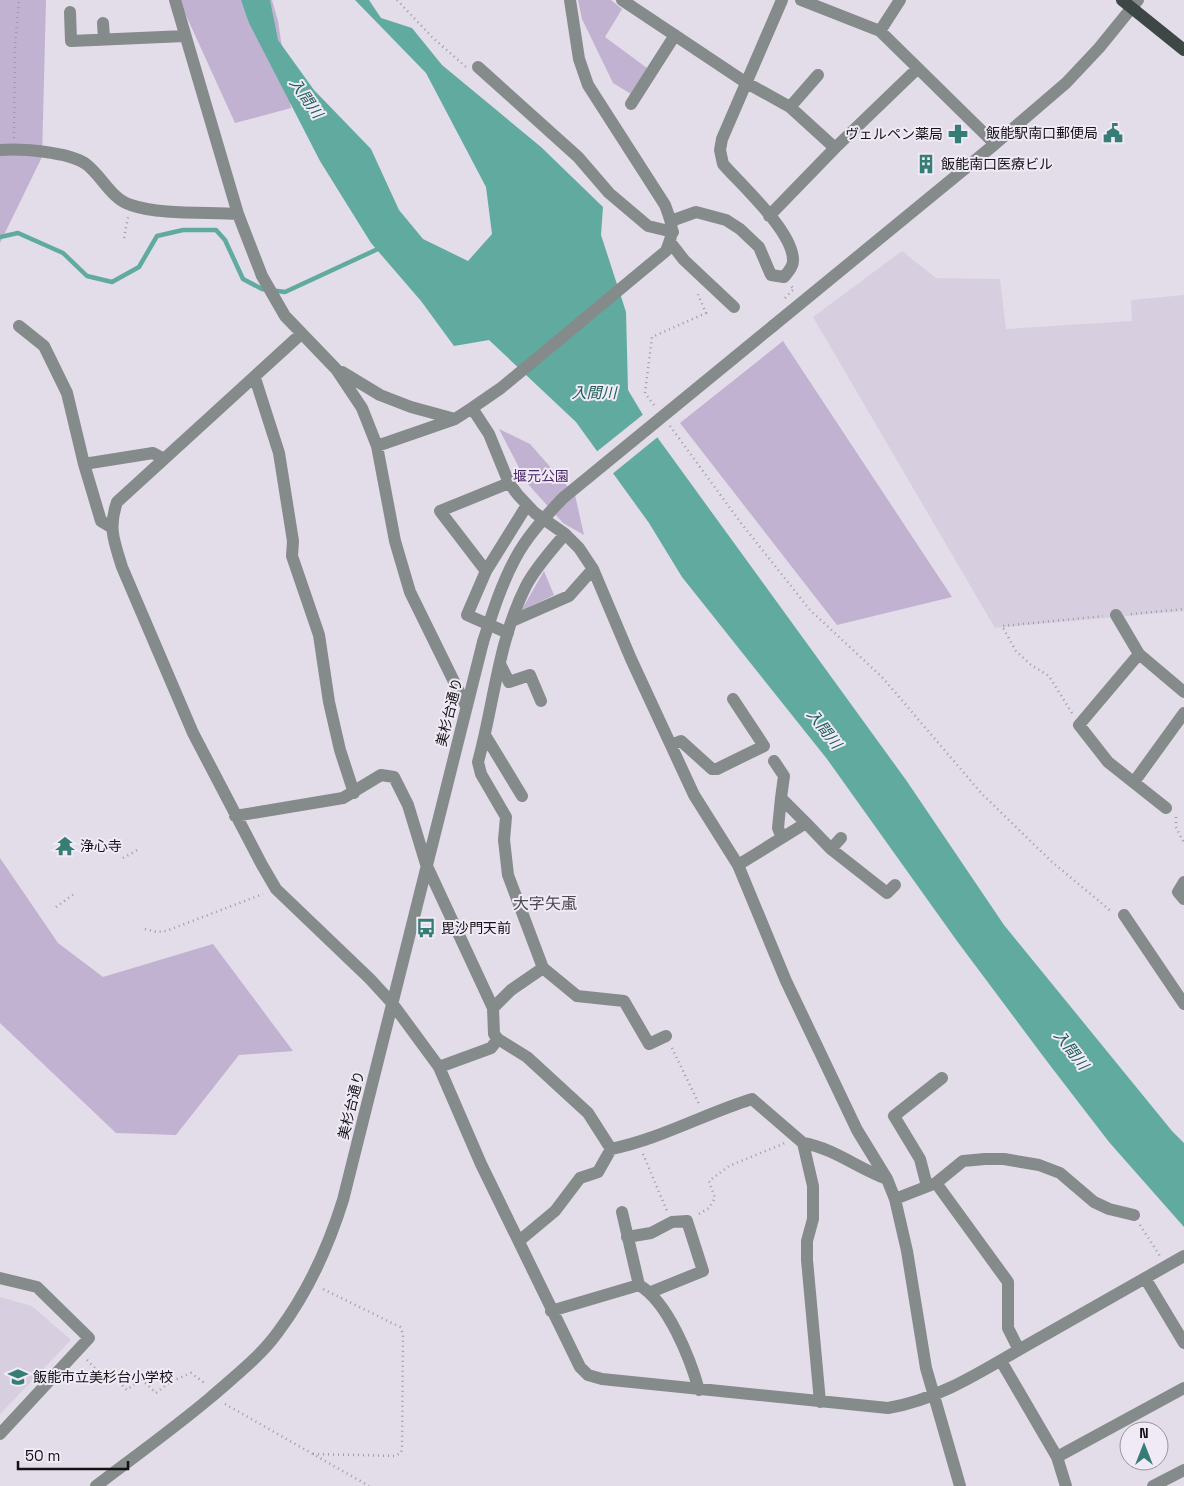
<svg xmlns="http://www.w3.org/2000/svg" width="1184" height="1486" viewBox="0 0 1184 1486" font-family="'Space Grotesk','Noto Sans JP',sans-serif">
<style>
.built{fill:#d7cfe0}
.green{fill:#c2b2d1}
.water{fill:#60aaa0}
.pier{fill:#e2dde8}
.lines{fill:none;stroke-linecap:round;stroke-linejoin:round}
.stream{stroke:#60aaa0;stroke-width:4.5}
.path{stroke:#9e9aa2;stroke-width:2.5;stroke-dasharray:1 4;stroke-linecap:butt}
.minor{stroke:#858b8a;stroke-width:12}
.major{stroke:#3d4745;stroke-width:12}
.minor-bridge{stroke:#858b8a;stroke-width:12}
.labels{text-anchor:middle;stroke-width:4;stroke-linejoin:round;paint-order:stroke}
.poi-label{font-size:14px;fill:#141216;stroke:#efeaf5;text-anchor:start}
.park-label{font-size:14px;fill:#4c2a67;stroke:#efeaf5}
.street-label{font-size:14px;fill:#141216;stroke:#efeaf5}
.water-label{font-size:15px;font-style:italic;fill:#1f5d56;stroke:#efeaf5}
.quarter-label{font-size:16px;fill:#4d4851;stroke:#efeaf5}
</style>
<rect width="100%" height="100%" fill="#e2dde8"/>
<!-- built -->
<path class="built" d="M902 251 936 278 1000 279 1006 329 1132 321 1131 300 1184 295V611L995 628 813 317Z
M0 1297 32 1306 71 1340 0 1414Z"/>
<!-- green -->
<path class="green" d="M0 0H46L42 157 0 243Z
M179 0H272L278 21 291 108 235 123Z
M578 0H611L622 9 605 37 647 68 631 94 613 83 582 19Z
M783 341 952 597 837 625 680 423Z
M499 429 530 444 575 495 584 535 563 523 527 483Z
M544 571 554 595 521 611Z
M0 858 58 943 103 977 213 944 293 1051 239 1055 176 1135 116 1133 0 1023Z"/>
<!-- water -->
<path class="water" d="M241 0H270L278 40 314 90 371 149 399 210 423 239 468 261 492 234 486 187 426 73 355 0H369L381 18 412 28 442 65 541 147 603 207 601 235 626 312 628 390 652 430 906 780 1004 925 1172 1131 1184 1143V1227L1109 1142 1049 1064 957 941 827 759 682 577 649 523 576 422 489 340 454 346 421 301 371 243 320 161 249 23Z"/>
<!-- pier -->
<path class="pier" d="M645 413 659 436 611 475 595 453Z"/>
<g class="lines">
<!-- stream -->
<path class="stream" d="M0 237 18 233 63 253 87 276 112 282 139 267 157 236 183 230H216L225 240 243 279 262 289 285 292 380 248"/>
<!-- path -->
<path class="path" d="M397 0 432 37 466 67
M14 138 15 46 19 0
M124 238 128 217
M785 298 794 289 791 286
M654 405 645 393 652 337 706 313 697 292
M670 426 741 523 810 610 882 677 982 794 1051 861 1112 912
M1131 614 1184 609
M1072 713 1049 676 1031 665 1016 651 1002 626 1103 616
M1176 817V827L1184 843
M123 858 139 849
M56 907 74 894
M145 929 157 932 166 931 263 894
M672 1048 699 1104
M643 1154 667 1211
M699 1214 709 1208 715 1198 709 1181 729 1166 785 1143
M1140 1225 1160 1256
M87 1360 102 1375 107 1370 127 1390 141 1379 156 1393 170 1382 191 1373 206 1384
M225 1404 369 1486
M313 1454 395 1456 401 1453 402 1449 403 1334 400 1327 321 1288"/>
<!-- minor -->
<path class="minor" d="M175 0 238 214 262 276 285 316 336 369 362 408 377 446 395 541 410 592 466 706
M622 0 745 82 790 107 835 148
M801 0 880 31 995 144
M70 12 71 41 185 36
M103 23 104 39
M880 31 900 0
M478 67 578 157 609 193 648 226 673 232
M631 104 675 35
M790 107 818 75
M0 150C20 148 69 152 86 164 102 176 111 199 131 205 159 215 207 212 238 214
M769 216 835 148 917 69
M671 221 696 212 726 220 740 229 759 247 771 275 784 277C788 272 793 267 793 261 794 232 741 185 723 164L720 150 722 139 782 0
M670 242 684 260 734 307
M19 326 44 346 67 393 84 464 101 521 111 527
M773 326 995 144 1066 83 1099 48 1138 0
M301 334 117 502C108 528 114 541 122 567L193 733 262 865 276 889 370 979 392 1003 439 1067 481 1164 580 1367 588 1375 602 1379 888 1408C939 1400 985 1369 1029 1344 1081 1315 1132 1285 1184 1256
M342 372 380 395 411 407 455 419
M255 378 279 453 293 541 292 556 319 635 329 702 340 750 354 793
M472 408 489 434 509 483 518 495 535 513 565 534 579 548 593 569 631 659 694 795 738 865 786 981 857 1130 887 1179 895 1199 907 1251 926 1368 960 1486
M377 446 455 419 472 408 501 388 666 251C675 229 673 227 665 205L588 85 579 59 570 0
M84 464 153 453 164 459
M565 534C551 551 536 567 526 586 498 641 494 704 478 762L481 774 506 817 504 840 508 875 543 968 577 996 624 1001 649 1044 666 1036
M486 571 440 511 509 483
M1116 615 1139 654 1079 725 1108 762 1166 808
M512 621 569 596 593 569
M508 633 467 615 486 571 527 505
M1139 654 1184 692
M500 664 509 682 530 675 541 701
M485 735 522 796
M671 745 681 741 712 769H717L764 746 733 699
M774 761 784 776 781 798 806 823
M1134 782 1184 713
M781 798 778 828 782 838
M235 816 343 798 381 775 394 777 408 805 426 864 493 1008 494 1034 498 1039 527 1057 588 1113 611 1149C660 1139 704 1114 752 1099L803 1143 813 1186V1219L807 1241V1260L820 1402
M831 849 841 838
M738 865 806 823 831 849 887 893 895 885
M1184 882 1178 892 1184 899
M1124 915 1184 1004
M493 1008 511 990 543 968
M439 1067 491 1048 498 1039
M803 1143C833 1148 859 1169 887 1179
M936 1183 1008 1282V1328L1019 1350
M927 1186 920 1159 894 1116 942 1078
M895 1199 936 1183 963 1161 985 1159H1004L1039 1165 1060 1173 1094 1202 1109 1209 1134 1215
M622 1212 639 1285C668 1302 690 1358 699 1390
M627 1237 651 1233 672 1222 687 1221 703 1271 651 1292
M519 1241 555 1211 580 1178 598 1172 611 1149
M0 1278 37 1287 89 1338 0 1434
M1145 1278 1184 1343
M551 1311 639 1285
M1001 1361 1057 1457 1066 1486
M1057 1457 1184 1388
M96 1486C134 1457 173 1429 210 1398 234 1377 260 1357 278 1332 308 1292 328 1248 343 1200L483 642
M1153 1486 1184 1470"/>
<!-- major -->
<path class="major" d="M1122 0 1184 50"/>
<!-- minor-bridge -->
<path class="minor-bridge" d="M483 642C492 614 501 585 515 559 527 536 545 517 563 498L773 326"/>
</g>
<!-- icons -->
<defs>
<symbol id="civic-bare" viewBox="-9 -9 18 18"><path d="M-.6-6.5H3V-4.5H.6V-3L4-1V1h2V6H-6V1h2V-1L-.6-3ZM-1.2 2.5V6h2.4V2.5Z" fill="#367d75" stroke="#efeaf5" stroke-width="2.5" paint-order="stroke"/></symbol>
<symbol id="pharmacy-bare" viewBox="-9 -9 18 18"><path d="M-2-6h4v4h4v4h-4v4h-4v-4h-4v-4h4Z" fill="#367d75" stroke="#efeaf5" stroke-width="2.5" paint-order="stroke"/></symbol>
<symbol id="building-bare" viewBox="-9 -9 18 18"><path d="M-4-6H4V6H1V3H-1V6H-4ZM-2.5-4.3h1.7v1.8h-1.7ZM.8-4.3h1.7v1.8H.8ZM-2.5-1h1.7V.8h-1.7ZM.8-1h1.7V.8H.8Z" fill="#367d75" stroke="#efeaf5" stroke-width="2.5" paint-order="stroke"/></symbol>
<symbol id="temple-bare" viewBox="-9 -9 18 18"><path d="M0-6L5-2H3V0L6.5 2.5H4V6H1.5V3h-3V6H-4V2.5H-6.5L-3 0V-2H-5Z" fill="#367d75" stroke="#efeaf5" stroke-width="2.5" paint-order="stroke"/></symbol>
<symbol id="bus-bare" viewBox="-9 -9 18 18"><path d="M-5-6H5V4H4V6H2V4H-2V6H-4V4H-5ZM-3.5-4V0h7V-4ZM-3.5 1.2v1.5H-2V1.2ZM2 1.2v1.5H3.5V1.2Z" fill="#367d75" stroke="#efeaf5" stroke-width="2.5" paint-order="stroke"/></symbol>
<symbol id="school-bare" viewBox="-9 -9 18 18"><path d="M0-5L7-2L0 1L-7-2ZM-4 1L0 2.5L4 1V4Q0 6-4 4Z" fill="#367d75" stroke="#efeaf5" stroke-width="2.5" paint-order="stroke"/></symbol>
</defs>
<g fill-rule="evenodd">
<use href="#civic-bare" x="1099" y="119" width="28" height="28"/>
<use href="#pharmacy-bare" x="944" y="120" width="28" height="28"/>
<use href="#building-bare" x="912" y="150" width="28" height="28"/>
<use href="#temple-bare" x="51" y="832" width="28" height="28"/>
<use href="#bus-bare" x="412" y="914" width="28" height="28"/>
<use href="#school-bare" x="4" y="1363" width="28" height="28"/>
</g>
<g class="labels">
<!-- poi labels -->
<g class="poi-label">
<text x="1098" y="138" text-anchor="end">飯能駅南口郵便局</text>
<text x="943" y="139" text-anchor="end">ヴェルペン薬局</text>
<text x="941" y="169">飯能南口医療ビル</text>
<text x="80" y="851">浄心寺</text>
<text x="441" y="933">毘沙門天前</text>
<text x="33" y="1382">飯能市立美杉台小学校</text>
</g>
<!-- park labels -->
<g class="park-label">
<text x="541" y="481">堰元公園</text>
</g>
<!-- street labels -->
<g class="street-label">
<text transform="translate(449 712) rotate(-76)" y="5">美杉台通り</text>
<text transform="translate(351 1105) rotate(-76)" y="5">美杉台通り</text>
</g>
<!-- water labels -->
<g class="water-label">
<text transform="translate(306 98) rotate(55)" y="5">入間川</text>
<text x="594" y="398">入間川</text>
<text transform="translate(824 729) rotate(52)" y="5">入間川</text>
<text transform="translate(1071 1050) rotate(52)" y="5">入間川</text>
</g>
<!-- quarter labels -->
<g class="quarter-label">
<text x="545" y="909">大字矢颪</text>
</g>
</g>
<!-- north arrow -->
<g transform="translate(1144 1446)"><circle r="24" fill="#efeaf5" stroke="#97949c"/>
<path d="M0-4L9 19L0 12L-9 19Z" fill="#367d75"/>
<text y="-8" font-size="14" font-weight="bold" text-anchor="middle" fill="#141216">N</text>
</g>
<!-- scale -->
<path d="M18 1461v8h110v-8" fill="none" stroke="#141216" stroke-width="2.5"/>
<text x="25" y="1461" font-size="15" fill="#141216" stroke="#efeaf5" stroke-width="4" paint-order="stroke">50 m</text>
</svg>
